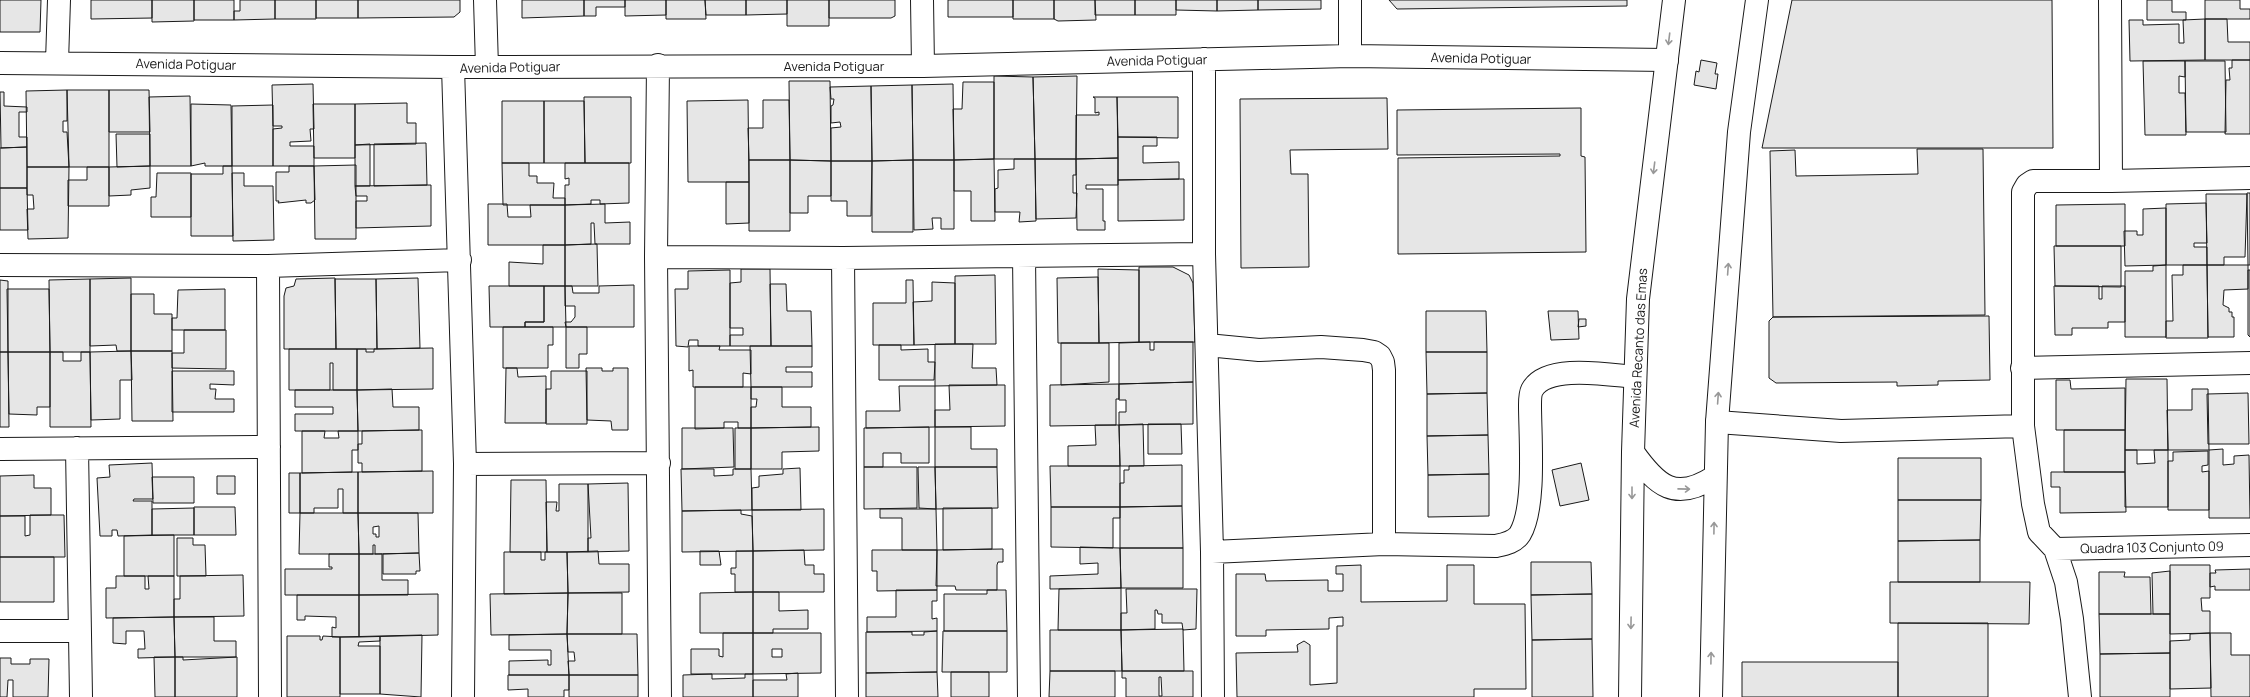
<svg xmlns="http://www.w3.org/2000/svg" width="2250" height="697" viewBox="0 0 2250 697" font-family="Manrope,sans-serif">
<style>
.building{fill:#e6e6e6;stroke:#1a1a1a;fill-rule:evenodd}
.lines{fill:none;stroke-linecap:round;stroke-linejoin:round}
.minor-casing{stroke:#1a1a1a;stroke-width:24}
.major-casing{stroke:#1a1a1a;stroke-width:24}
.minor{stroke:#fff;stroke-width:22}
.major{stroke:#fff;stroke-width:22}
.oneway{stroke:#989898}
.labels{text-anchor:middle;stroke-width:3;stroke-linejoin:round;paint-order:stroke}
.street-label{font-size:13px;fill:#1a1a1a;stroke:#fff}
</style>
<rect width="100%" height="100%" fill="#fff"/>
<!-- building -->
<path class="building" d="M0 0H41L40 32H0Z
M91 0H152V18L91 19Z
M152 0H194V21L152 22Z
M194 0H234V20H194Z
M240 0H275V19L234 20V11H240Z
M275 0H316V19H275Z
M316 0H358V18H316Z
M358 0H460V12L454 17 358 18Z
M522 0H584V16L522 18Z
M584 0H625V7H596V16H584Z
M625 0H666V15L625 16Z
M666 0H705L706 19H666Z
M705 0H746V15H706Z
M746 0H787V14L746 15Z
M787 0H829V26H787Z
M829 0H895V16L891 18H829Z
M948 0H1013V17H948Z
M1013 0H1054V19H1013Z
M1054 0H1095L1096 20 1058 21 1054 19Z
M1095 0H1135V15H1095Z
M1135 0H1176V15H1135Z
M1176 0H1217V11L1176 10Z
M1217 0H1258V10L1217 11Z
M1258 0H1321V9L1258 10Z
M1389 0H1627V6L1397 9Z
M1792 0H2052L2053 148H1762Z
M2147 0H2172V12H2186V20H2147Z
M2205 0H2240V9H2250V19H2205Z
M2205 19H2227L2228 42H2250V60H2205Z
M2205 19V60L2130 61 2129 20H2143V25L2179 24V43H2184L2183 20Z
M1701 60 1717 63 1715 74H1718L1716 89 1694 85 1696 71 1699 72Z
M2232 60H2250V134H2225L2226 80H2230L2229 68H2232Z
M2143 61H2185V77L2179 76V93H2185L2186 135H2145Z
M2185 61H2225L2226 132H2186Z
M994 76 1033 77 1035 159H994Z
M1077 76 1076 159H1035L1033 77Z
M789 81H830L831 161 790 160Z
M963 82H994V159L954 160 953 109H962Z
M313 84 314 129H310L311 141 290 142V146H314V166H273V129L282 128V126H273L272 85Z
M953 84 954 160H913L912 85Z
M912 85 913 160 872 161 871 86Z
M871 86 872 161H831V128L841 127 840 122 831 123V106L833 105 834 99H831L830 87Z
M67 90H109V167H69Z
M67 90V121H63V132H67L69 167H27L26 91Z
M109 90H149L150 132H109Z
M0 92H4V106L27 107V112H19V137H27V147L1 148Z
M190 96 191 166H150L149 97Z
M584 97H631V163H585Z
M1093 97H1117L1118 158 1076 159V115H1099V112L1095 113V98Z
M1117 97H1178V138L1118 137Z
M1387 98 1388 149 1290 150 1291 174H1308L1309 267 1241 268 1240 99Z
M748 100 749 182H688L687 101Z
M763 100H789L790 160H749L748 128H763Z
M502 101H544V163H502Z
M544 101H584L585 163H544Z
M407 103V123H416V144L355 145V104Z
M191 104 231 105 232 166H205V163L191 166Z
M313 104H355V158H314Z
M273 105V166H232V106Z
M1581 108V156L1585 157 1586 252 1398 254V158L1560 156V154L1397 155V110Z
M116 134H150V166L117 167Z
M1118 137H1157V146H1143V163L1179 162V179L1118 180Z
M426 143 427 185 374 186V144Z
M370 144V186H355V145Z
M27 147V188H0V148Z
M1917 149H1983L1985 315 1773 317 1770 151 1795 150 1796 176 1918 174Z
M1118 158V185H1086V189H1103V221H1105V230H1077L1076 159Z
M994 159 995 221H971V191H954V160Z
M1014 159H1035L1036 221 1019 222 1020 212H995V189L998 188V170L1014 169Z
M1035 159H1076V175H1073V193H1077L1076 218 1036 219Z
M749 160H790V231H749Z
M790 160 831 161V196H808V213H790Z
M913 160H954V229H941V218H932L933 229 914 230Z
M913 160V232H872V161Z
M831 161H872L871 216H847V201H831Z
M502 163H529V176H537V183H554L553 198H565V205H503Z
M565 163H629V203L600 204V200H591V204L565 205V185H569V178L565 179Z
M356 165V239H315L314 166Z
M150 166V188L131 190V195L109 196V167Z
M223 166H232L233 236H191V174H223Z
M289 166H314L315 200 311 203H306V200L278 203 279 201H276V172H289Z
M27 167H69L68 238 28 239 27 209H34L33 195H27Z
M87 167H109V206H68V180H87Z
M157 173H191V217H151V197H156Z
M232 173H244V186H273L274 240 233 241Z
M1184 179V220L1118 221V180Z
M726 182H749V223L726 224Z
M431 185V226L356 228V201H367V196H356L355 186Z
M0 188H27L28 230H0Z
M2247 193H2250V265H2248Z
M2206 194H2247L2245 257H2224V265H2207Z
M2206 203 2207 243H2194V247H2207V265H2166V204Z
M488 204H507L508 217H531L530 205H565V245H488Z
M605 204V223L630 222V244H595L594 223H591V244L565 245V205Z
M2125 204V246H2056V205Z
M2166 208V265L2125 266 2124 231H2137V235H2143V209Z
M597 244 598 286H565V245Z
M543 245H565V286H509V262L543 264Z
M2054 246H2121V287L2055 286Z
M2166 265V337H2125V271H2153V266Z
M2183 265H2207L2208 338H2166V321H2173L2172 275H2183Z
M2207 265H2248V289L2224 290 2223 305 2229 308V312H2232V317H2234V337H2208Z
M1139 267H1173L1189 275 1193 283 1195 342H1139Z
M741 269H770L771 346H730V335H743V328H730V283L741 282Z
M1098 269 1139 270V342L1099 343Z
M730 270V346H698V340H689L688 347 676 346 675 289H688V271Z
M2248 270H2250V337L2248 335Z
M995 275 996 344H955V276Z
M1098 277 1099 343H1058L1057 278Z
M131 278V351H117L116 345 90 346V279Z
M335 278 336 349H284V296L286 288 294 286 296 279Z
M418 278 420 348 377 349 376 279Z
M90 279V352H50L49 280Z
M335 279H376L377 349H336Z
M0 280 8 281V352H0Z
M906 280H913L914 345H873V303H906Z
M932 282 955 283V344L914 345 913 302 932 301Z
M770 284H786L787 311H811L812 346H771Z
M634 285V327H566L565 322H571L575 317V306H565V286H572L573 293H599V286Z
M489 286H544V322H525V327H490Z
M544 286H565L566 327H525V322H544Z
M2054 286H2099V299H2102V286H2125V322H2108V328H2072V335H2055Z
M7 289H49L50 352H8Z
M225 289V330H172V318H177L178 290Z
M131 294H154V314H172V351H131Z
M1426 311H1486L1487 352H1426Z
M1548 311H1578L1579 339 1551 340Z
M1989 316 1990 380 1938 381V385L1897 386V382L1776 383 1769 378V321L1773 317Z
M1579 319H1586V326L1578 327Z
M503 327H553V345H548V368H503Z
M566 327H587V354H579V368H566Z
M184 330H226V369L172 368V353H184Z
M1150 342V350H1154V342H1193V382L1119 384V343Z
M1061 343H1109V382L1061 385Z
M935 344H973L972 368H996L997 385 935 386Z
M879 345H901V350L928 349V362H935L934 380H879Z
M689 346H720L719 350H751V374L743 373V387H693V370L689 371Z
M750 346H812V367H786V372H812V387H751Z
M433 348V389L357 390V349H366V352H374V349Z
M289 349H357V390H333V363H330V390H289Z
M131 351 132 380H120V419L91 420 90 352Z
M131 351H172L173 421H132Z
M0 352H8L9 427H0Z
M8 352H50V407H37V415L9 414Z
M50 352H63V361H81V352H90L91 427H50Z
M1426 352H1487V393L1427 394Z
M506 368H517L518 377 546 376V423H505Z
M586 368H602V371H613V368H628V430H612L611 421 587 420Z
M172 371H234V385L210 384V389H216L215 399H234V412H172Z
M551 371H587V424H546V389H551Z
M2126 379H2167L2168 450H2125Z
M2056 380H2070L2071 389 2125 388V430H2056Z
M1193 382V424L1119 425V412H1126V400H1119V384Z
M1119 384V399H1116V425L1050 426V385Z
M949 385H1005V426L935 427V410H950Z
M899 386H935V427L866 428V411H900Z
M695 387H751V428H738V422H724V428L695 429Z
M751 387H782V407H811V427L751 428V407H756L757 399H751Z
M392 389 393 407H419V430L358 431 357 390Z
M2192 389H2208L2209 450H2168L2167 410H2192Z
M295 390H357L358 431H295V414H333V407H295Z
M1487 393 1488 435 1427 436V394Z
M2248 393 2249 444H2208L2207 394Z
M1143 424 1144 466H1120L1119 425Z
M1148 424H1181L1182 454H1148Z
M1095 425H1119L1120 466H1068V446L1096 445Z
M819 427V451L782 452V469H751V428Z
M929 427V463H901V453H883V467H864V428Z
M935 427H971V449H997V467H935Z
M682 428H733L734 467 682 469Z
M735 428H751V469H735Z
M422 430V471L362 472V463H358V444H362V431Z
M2064 430H2125V472H2064Z
M302 431H325L324 438H339L338 431H358V450H352V472L302 473Z
M1488 435 1489 474 1428 475 1427 436Z
M2223 449V465L2234 464V456L2249 455 2250 518H2209V450Z
M2125 450H2137V464L2155 463 2154 450H2168V507H2125Z
M2208 451V465L2202 466V472L2209 471V510H2168V461H2173V452Z
M1898 458H1981V500H1898Z
M152 463 153 499H134L133 501H152V535L118 536 117 530H112V536H100L97 478 110 477 109 465Z
M1581 463 1589 500 1560 506 1552 470Z
M1182 465V506L1120 507V483H1124V470H1129V466Z
M1050 466H1120V507H1051Z
M864 467H917V508L864 509Z
M918 467H935L936 509 919 508Z
M935 467H997L998 508 936 509Z
M800 468 801 510H752V488L759 487V476L783 474V469Z
M681 469H714V476L733 475V469H751L752 510 682 511Z
M433 471V513H358V472Z
M358 472V513H343V489H338V508H314V513H300V473Z
M2051 472H2125L2126 512 2060 513V487H2051Z
M289 473H300V513H289Z
M1489 474V516L1428 517V475Z
M34 475V488H51V515L0 516V476Z
M217 476H235V494H217Z
M152 477H194V503H153Z
M511 480H546L547 552H510Z
M628 483 629 551 588 552V538H591L588 484Z
M559 484H588V552H547L546 502H557L556 511H559Z
M1898 500H1981L1980 540 1898 541Z
M1182 506 1183 548H1120V507Z
M194 507H235L236 535H194Z
M1051 507H1120V518H1113V548L1051 547Z
M194 508V535H152V509Z
M943 508H992V549L943 550Z
M824 509V550L753 551 752 510Z
M880 509H936L937 550H902V518H880Z
M741 510V514L752 516 753 551 682 552V511Z
M300 513H358L359 554H299Z
M358 513H418L419 553 375 554V545H373V554H359ZM379 526V537H376V534H373V527Z
M30 515H64L65 557H0V516H25V536L30 535Z
M174 535V576H124V536Z
M177 538H193V545H205L206 576H177Z
M1980 540V582H1898V541Z
M1080 547 1120 548 1121 588 1050 589V576L1098 574V563L1080 564Z
M1120 548H1183V588H1121Z
M1003 549V562H998L997 565V590H956L955 586H936L937 550Z
M804 550 805 565H814V574H824V592H753V551Z
M872 550H937V590L877 591V571H872Z
M598 551 599 564H629V592L568 593 567 552Z
M700 551H719L721 565H700Z
M736 551H753V592H735V574H731V568H736Z
M504 552H541V560H545V552H567L568 593 504 594Z
M419 553 420 571H416V574H383V554Z
M329 554H359V595H285V569H332V567H329Z
M359 554H382V580H408V595H359Z
M0 557H54V602H0Z
M1531 562H1591L1592 594 1531 595Z
M1361 565V602L1447 601V565H1474V604H1525L1526 689H1474V697H1237L1236 653 1298 652 1297 645 1304 641 1310 645V685L1337 683V626H1343V617L1329 618V629L1266 630V636H1236V574H1265L1266 581 1328 580V591H1343V574H1336V566Z
M2170 565H2210V598H2201L2202 611H2210V633L2170 634Z
M2250 569V590H2215V586L2210 587V573H2216L2215 570Z
M2170 571V614H2153L2152 573Z
M2099 572H2125L2124 577H2150L2151 614H2099Z
M243 575 244 616 174 617V599H180V576Z
M116 576H145V589H149L148 576H174V617L106 618V588H116Z
M1890 582H2030L2029 624 1890 623Z
M1121 588V630H1058L1059 589Z
M1126 589H1197L1196 629 1183 630 1182 623H1162V614H1158L1157 610H1155V629L1121 630V613H1127Z
M896 590H937V601H932V619L937 618V631L867 632V617H896Z
M987 590H1006L1007 631H944V594H987Z
M753 592H779V611L808 610V629H773V633H753Z
M753 592V633H700V593Z
M568 593H622V634H567Z
M568 593 567 634 491 635 490 594Z
M438 594V635L359 637V595Z
M1592 594V639L1532 640 1531 595Z
M297 595H359V637H332V627L336 628V617L305 616V620H297Z
M2099 614H2170V653L2100 654Z
M174 617 175 657 138 658V649H145L144 631H126V644L113 643V618Z
M174 617H214V641H236V657H175Z
M1898 623H1988V697H1898Z
M1183 629 1184 671H1122L1121 630Z
M1050 630H1121L1122 671H1050Z
M937 631V672L866 673V632H912V635H924V632Z
M943 631H1007V672H942Z
M723 633H753V674H691V649H719V656L723 657Z
M753 633H821V673L753 674ZM772 649H782V657H772Z
M2210 633 2211 688 2170 689V641L2190 640V634Z
M2210 633H2231V655H2250V697H2211Z
M567 634H637L638 675H569L568 661H575L574 652H568Z
M567 634 569 675H509V661L548 660V665H551V650H509V635Z
M422 635 421 697 380 694V636Z
M287 636H320V640H322L323 636 340 637V697H287Z
M380 636V641L359 642 358 646H380V694H340V637Z
M1592 639 1593 697H1532V640Z
M2170 653V697H2100V654Z
M154 657H175V697H155Z
M175 657H183V660L237 657V697H175Z
M0 658H11V664H30V659H49L48 697H13V680H8L7 697H0Z
M1742 662H1898V697H1742Z
M1050 671H1115V697H1049Z
M1122 671H1193V697H1126V678H1122ZM1159 677H1161L1162 696H1159Z
M937 672 938 697H866V673Z
M951 672H989V697H951Z
M798 673V697H753V680H787L786 674Z
M712 674V679L745 678V674H753V697H683V675Z
M508 675H569V690H564V697H528V689L508 690Z
M569 675H638V697H569Z"/>
<g class="lines">
<defs>
<path id="minor" d="M485 0 487 67
M922 0 923 66
M1350 0V56
M1204 59V254L1212 552 1213 697
M57 62 59 0
M0 63 453 67 923 66 1350 56 1667 60
M658 65 656 257 660 697
M453 67 465 464 463 697
M2111 181 2250 178
M1024 256 1029 697
M656 257 843 258 1204 254
M843 258 847 697
M0 265 268 266 460 260
M268 266 270 697
M1207 345 1259 350 1321 347 1363 350 1374 352 1380 356 1383 362 1384 370V544
M2022 368 2250 363
M1717 422 1841 431 2023 426
M77 448 81 697
M0 449 269 447
M465 464 659 463
M2055 549 2250 545
M1212 552 1384 544 1496 546C1505 544 1515 542 1520 534 1536 507 1530 437 1530 405 1530 400 1530 394 1532 390 1546 363 1610 375 1635 377
M0 631H79
M2080 697 2072 619 2066 582 2055 549 2039 532 2033 504 2023 426V192L2027 185 2033 181H2111L2110 0"/>
<path id="major" d="M1633 452C1657 486 1675 502 1714 477
M1630 697 1633 452 1638 299 1674 0
M1711 697 1717 422 1739 132 1757 0"/>
</defs>
<!-- minor casing -->
<use href="#minor" class="minor-casing"/>
<!-- major casing -->
<use href="#major" class="major-casing"/>
<!-- minor -->
<use href="#minor" class="minor"/>
<!-- major -->
<use href="#major" class="major"/>
</g>
<!-- one-way arrows -->
<defs><path id="oneway-shaft" d="M-6 0H5M1.5-3L5.5 0L1.5 3" fill="none" stroke-width="1.6" stroke-linecap="round" stroke-linejoin="round"/></defs>
<g class="oneway">
<use href="#oneway-shaft" transform="translate(1669 39) rotate(97)"/>
<use href="#oneway-shaft" transform="translate(1654 168) rotate(97)"/>
<use href="#oneway-shaft" transform="translate(1728 269) rotate(-86)"/>
<use href="#oneway-shaft" transform="translate(1718 398) rotate(-86)"/>
<use href="#oneway-shaft" transform="translate(1684 489) rotate(1)"/>
<use href="#oneway-shaft" transform="translate(1632 493) rotate(90)"/>
<use href="#oneway-shaft" transform="translate(1714 528) rotate(-89)"/>
<use href="#oneway-shaft" transform="translate(1631 623) rotate(91)"/>
<use href="#oneway-shaft" transform="translate(1711 658) rotate(-89)"/>
</g>
<g class="labels">
<!-- street labels -->
<g class="street-label">
<text transform="translate(1481 58) rotate(1)" y="5">Avenida Potiguar</text>
<text transform="translate(1157 60) rotate(-1)" y="5">Avenida Potiguar</text>
<text transform="translate(186 64) rotate(1)" y="5">Avenida Potiguar</text>
<text x="834" y="71">Avenida Potiguar</text>
<text transform="translate(510 67) rotate(-1)" y="5">Avenida Potiguar</text>
<text transform="translate(1638 348) rotate(-87)" y="5">Avenida Recanto das Emas</text>
<text transform="translate(2152 547) rotate(-1)" y="5">Quadra 103 Conjunto 09</text>
</g>
</g>
</svg>
